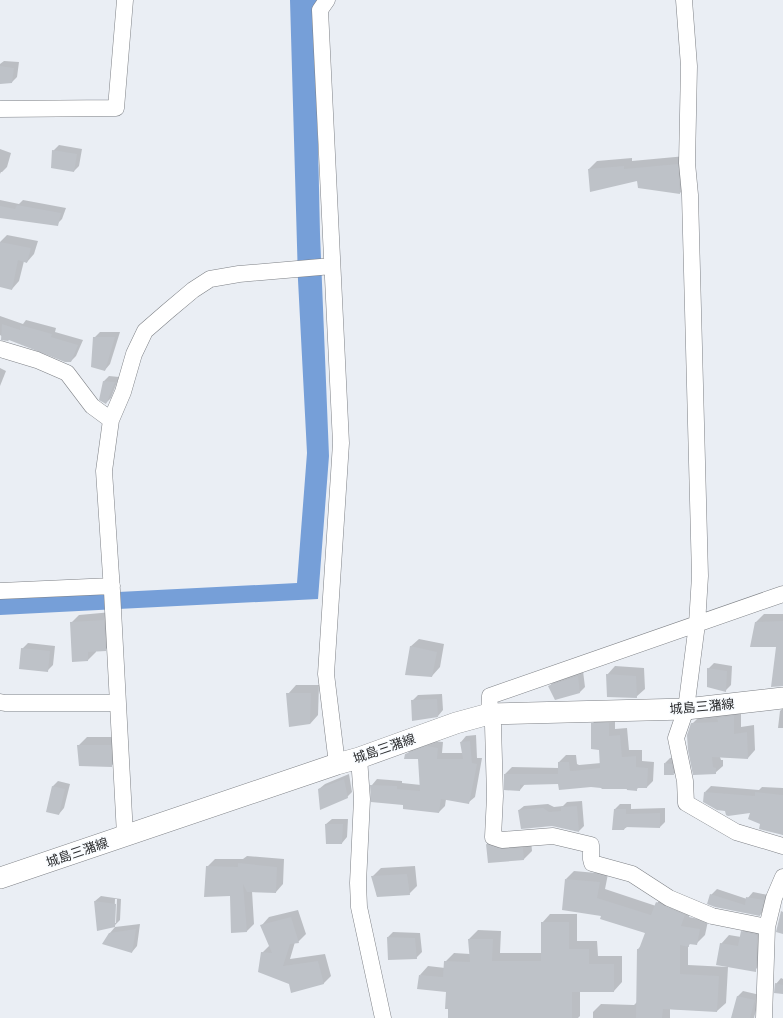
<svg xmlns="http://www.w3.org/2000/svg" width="783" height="1018" viewBox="0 0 783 1018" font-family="'Space Grotesk','Noto Sans JP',sans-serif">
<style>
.water{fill:#769fd8}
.shadow{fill:#0003;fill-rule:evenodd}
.building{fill:#bec2c8}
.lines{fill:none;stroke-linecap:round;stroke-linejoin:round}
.minor-casing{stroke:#7e8186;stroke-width:17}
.major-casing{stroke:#7e8186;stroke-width:22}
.minor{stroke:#fff;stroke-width:16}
.major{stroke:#fff;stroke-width:21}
.labels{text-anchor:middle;stroke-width:3;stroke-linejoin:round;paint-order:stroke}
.street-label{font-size:13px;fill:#2b2c2e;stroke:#f9fcff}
</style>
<rect width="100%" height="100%" fill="#eaeef4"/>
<!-- water -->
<path class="water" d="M290 0H318L315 5 320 234 329 456 318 599 0 615V598L297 583 307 453 298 280Z"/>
<!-- shadow -->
<path class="shadow" d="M4 61 19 62 17 77 12 82 0 83V64Z
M59 145 82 149 79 166 74 171 53 151Z
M0 149 11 153 7 167 2 172H1L0 174Z
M686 156 688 185 680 193 639 187 638 179 589 169 597 161 632 158V161Z
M0 200 19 204 23 200 66 208 62 219 57 224 0 217Z
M7 235 38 241 34 254 27 262 24 261 19 281 12 289 0 286V242Z
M0 316 23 324 26 320 56 328 55 332 83 340 76 356 71 361 9 339 8 340 0 335Z
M100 332H120L110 364 105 370 94 338Z
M0 368 6 371 0 386Z
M109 376 119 377 111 398 106 403 104 381Z
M112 612 114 641 105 650H96V652L88 660 71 623 79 615Z
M764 614H783V685L777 646 756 622Z
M419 639 444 644 440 667 432 676 410 647Z
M28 643 55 646 53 665 47 671 22 649Z
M714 663 732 666 731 685 726 690 708 669Z
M615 666 644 668 645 689 636 697 607 675Z
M583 671 585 687 580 692 549 686 555 681Z
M296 685H319L318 715 310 724 288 694Z
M442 694 443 710 438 716 412 701 418 695Z
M783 708V728H778L780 711Z
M741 709V727L754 725 755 750 748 758 720 757 721 760H723V766L715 773 692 724 700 716Z
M599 717H615V729L627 728 629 750H642V761L654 762 653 781 647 787H639L636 790 559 783 525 784 520 790 505 789V774L512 767 559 768V762L566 755H576L577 764 579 765 601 763 600 749 592 724Z
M476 735 477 758H482L475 797 469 802 446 799 445 806 439 812 404 804 372 801V785L377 779 402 781V783L421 785 419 758 406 755 412 749 433 741 443 742 442 753H463L461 742 466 736Z
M87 737H119L120 758 111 766 78 746Z
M670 758H677L679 769 674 774 665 763Z
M349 774 352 792 347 797 319 789 325 784Z
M58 781 70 784 64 808 59 814 48 811 53 786Z
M711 786 759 790 762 787 783 788V835L761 823 752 812 726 810 705 792Z
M582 801 584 826 579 831 552 825 519 810 524 806 548 804 554 807 563 806 567 802Z
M620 804H631V809L665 808V822L660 827H627L624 829 614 810Z
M332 819H348L347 837 342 843H327L326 824Z
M495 836 531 840 532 851 524 859 489 862 487 844Z
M247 856 284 859 283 884 276 892 252 891 254 924 246 932 231 895 207 867 215 859H243Z
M415 866 417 886 409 894 377 896 373 876 381 868Z
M574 871 608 874 605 889 656 906 657 903 666 894 693 906 689 917 708 921 705 935 696 944 691 943 688 946V965L728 967 726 1003 717 1011 670 1009V1018H593V1012L601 1004 634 1005 637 1002 638 949 641 946 646 933 603 915 566 879Z
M717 889 747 899 753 892 768 895 765 909 760 915 711 895Z
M101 896 121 899 120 920 114 926 98 930 95 901ZM115 899H117L116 923H114Z
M298 910 306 934 298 942H295L290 959 325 954 331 976 323 984H290L262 953 270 945 262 925 269 917Z
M550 914H577V941H597L598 956H622V982L614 991H580V1016L578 1018H449L447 991 420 975 428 966 445 968V962L454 953 470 954 469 939 478 930 501 931 500 953H542V923Z
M140 924 137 946 132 952 110 933 115 927Z
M750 924 765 927 763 962 755 970 721 944 729 935 741 937 742 932Z
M393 932 420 933 422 952 416 958 388 937Z
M781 978 783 979V993L776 984Z
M743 991 760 995 754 1018H732L738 996Z"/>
<!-- building -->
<path class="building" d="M0 66 14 68 12 83 0 84Z
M52 150 77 154 74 172 51 168Z
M678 164 680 194 638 188 637 181 590 192 588 169 624 166V169Z
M17 205 61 213 58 226 0 218V206L15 209Z
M0 242 31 248 27 263 18 260 12 290 0 287Z
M2 324 20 330V325L52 334 51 337 78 345 71 362H65L9 340 8 341 1 340Z
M93 337H115L105 371 91 367Z
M103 381 115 382 106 404 99 400Z
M104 620 106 651 88 652V661L72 662 70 622Z
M783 621V686L771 687 776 647H750L755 622Z
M410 646 437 652 432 677 405 675Z
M21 648 50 651 48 672 19 669Z
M707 668 727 671 726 692 707 687Z
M606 674 636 676 637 698 607 697Z
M578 676 580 693 555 700 548 686Z
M286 693H311L310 724 289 727Z
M437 699 438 717 412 721 411 700Z
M734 716V734L747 732 748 759 712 757 713 767 716 768V774L693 775 688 750 687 735 691 723 718 722 717 718Z
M591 723H609V736L620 735 622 757 636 756V767L648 768 647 788H637V791L627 790V789H602L601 788 591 787 559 790 558 784 520 785V791L504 790V774H558V762H569L570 771H572L600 768 599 750 591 749Z
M470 741 472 763 477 764 469 804 441 799 439 813 403 809V805L371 802 370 785 397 786V789L420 791 418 759H404L405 754 426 746 438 748 437 759H463L460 742Z
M77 745H111L112 767 79 766Z
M664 763 672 764 674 775H664Z
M344 779 348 798 320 810 318 789Z
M52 786 65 789 59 815 46 812Z
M704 792 755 796V792L783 795V835L759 829 760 824 748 819 750 813 728 816 726 815 725 811 717 810 703 802Z
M577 806 579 832 552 826 521 829 518 810 543 808 549 812 561 811V807Z
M614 809H626V814L660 813V828L625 827 624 830H612Z
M325 824H343L342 844H326Z
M486 844 502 849 523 848 524 860 488 863Z
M238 863 277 867 276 893 247 892 243 884 247 932 231 933 230 896 204 897 206 866 238 867Z
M407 874 410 895 377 897 371 876Z
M565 879 600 882 597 898 651 915 656 902 685 915 681 926 700 929 697 945 689 944V947L680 945V974L719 976 717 1012 663 1009 662 1018H636L637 949H639L645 933 600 919 601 916 562 910Z
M710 894 745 905 746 897 764 900 760 916 715 907 707 904Z
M94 901 116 904 115 927 97 931Z
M781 911 783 912V934L776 932Z
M291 917 299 943 290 944 283 966 318 961 324 984 291 993 289 984 258 972 261 952 272 953 260 925Z
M541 922H569V949H589V964H614V992H572V1018H448V1009H445L446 992 417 989 419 975 443 977 444 961 470 962 468 939H493L492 961H541Z
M136 929 132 953 102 944 109 933Z
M741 931 757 935 756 972 716 965 720 943 738 946Z
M387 937 415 938 417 959 388 960Z
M775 983 783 985V994L774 993Z
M737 996 755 1000 750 1018H731Z"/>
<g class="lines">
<defs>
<path id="minor" d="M327 0 320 10 341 443 326 674 337 764
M684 0 689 66 687 163 690 195 700 576 697 624 686 709 676 738 685 781 686 803 736 832 783 846
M0 109 116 108 125 0
M0 349 37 360 67 373 92 406 111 420
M0 591 112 586
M0 702 5 703H117
M359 758 362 799 358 883 359 907 383 1018
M125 835 112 591 104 471 111 420 123 392 134 354 145 331 168 311 193 290 210 279 239 274 332 266
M767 927 712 916 669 898 632 874 592 863 591 859V845L553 836 502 840 493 837 495 796 493 725 489 714 490 696 783 594
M764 1018 767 927 774 898 783 877"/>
<path id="major" d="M0 878 337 764 359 758 456 723 489 714 686 709 783 698"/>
</defs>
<!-- minor casing -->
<use href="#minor" class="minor-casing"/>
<!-- major casing -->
<use href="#major" class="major-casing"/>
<!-- minor -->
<use href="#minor" class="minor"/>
<!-- major -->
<use href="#major" class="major"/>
</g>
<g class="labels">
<!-- street labels -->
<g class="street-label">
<text transform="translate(702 706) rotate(-5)" y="5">城島三潴線</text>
<text transform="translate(384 748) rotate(-19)" y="5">城島三潴線</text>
<text transform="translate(77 852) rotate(-19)" y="5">城島三潴線</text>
</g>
</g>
</svg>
